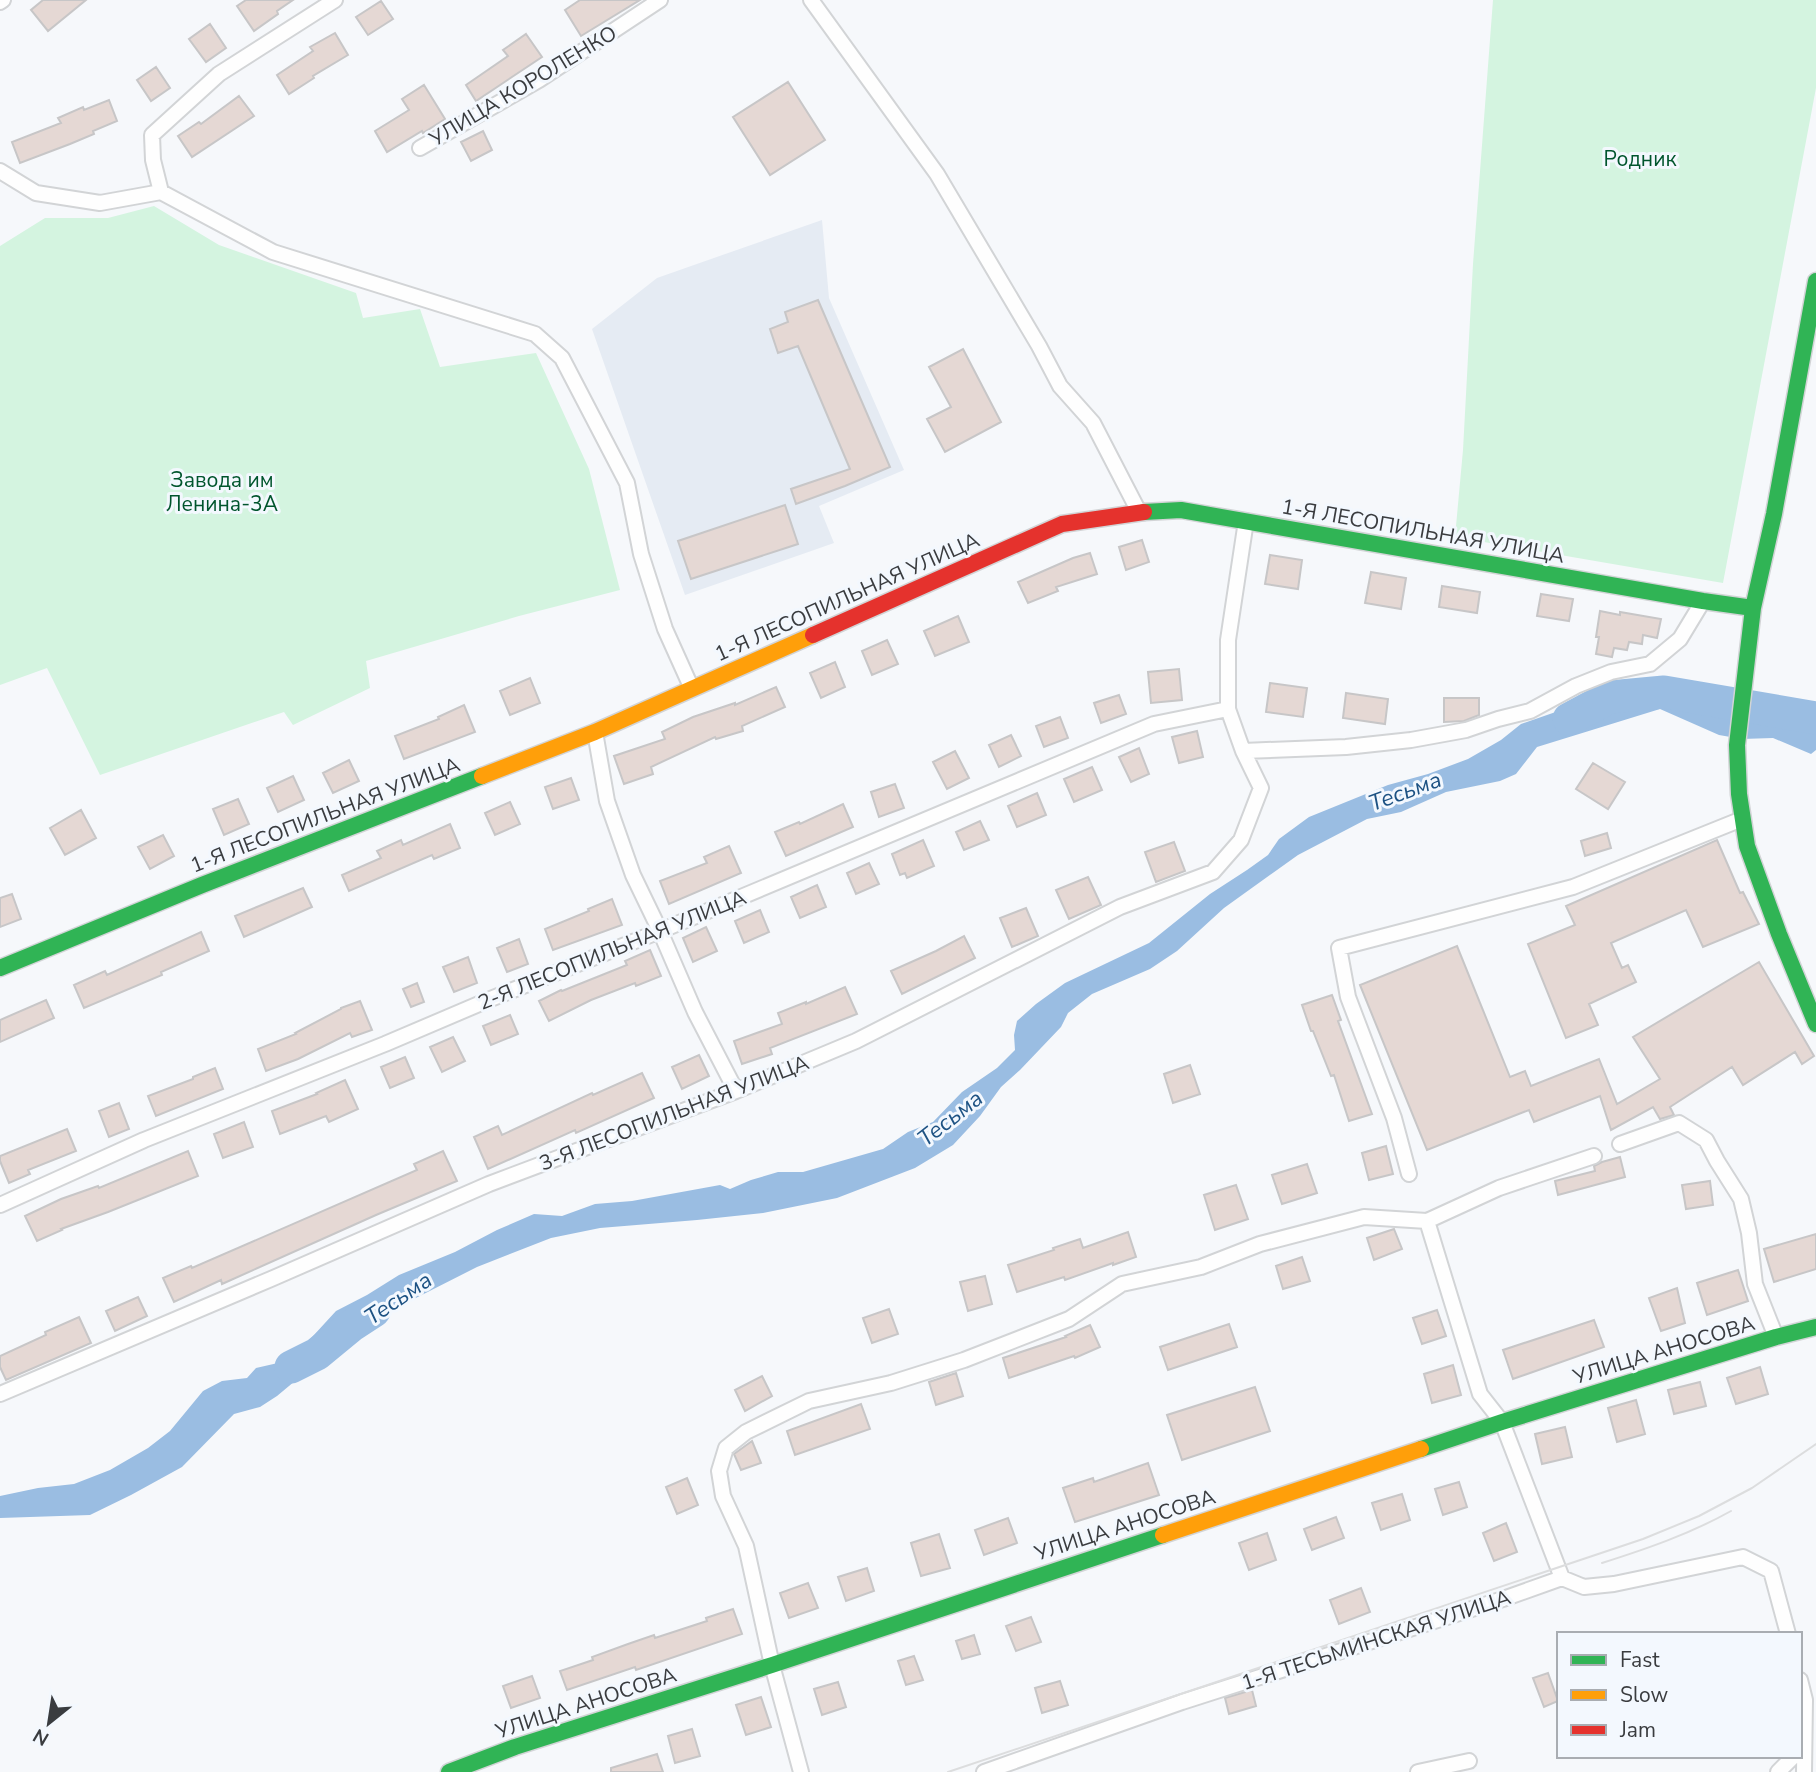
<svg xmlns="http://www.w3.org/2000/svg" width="1816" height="1772" viewBox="0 0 1816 1772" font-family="'Nunito Sans',sans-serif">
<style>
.built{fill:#e5ebf3}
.green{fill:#d4f4e0}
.water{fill:#9abde2}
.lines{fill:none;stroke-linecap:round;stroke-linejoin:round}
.river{stroke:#9abde2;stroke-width:33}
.building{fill:#e5d8d4;stroke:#c7c6c7;stroke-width:2}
.street-casing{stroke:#d2d4d6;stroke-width:18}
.fast-casing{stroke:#d2d4d6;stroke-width:19}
.slow-casing{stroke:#d2d4d6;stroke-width:19}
.jam-casing{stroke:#d2d4d6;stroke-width:19}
.street{stroke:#fefefe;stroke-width:14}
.fast{stroke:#30b455;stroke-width:16}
.slow{stroke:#ff9f0a;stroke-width:16}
.jam{stroke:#e5322d;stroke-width:16}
.tram{stroke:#dcddde;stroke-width:2}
.labels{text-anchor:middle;stroke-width:6;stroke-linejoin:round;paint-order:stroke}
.street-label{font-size:21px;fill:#3a3c3f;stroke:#f3f8fe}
.park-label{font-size:21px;fill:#00552d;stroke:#f3f8fe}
.water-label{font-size:23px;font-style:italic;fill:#1d5283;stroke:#f3f8fe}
</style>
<rect width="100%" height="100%" fill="#f6f8fb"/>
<!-- built -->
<path class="built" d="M822 220 829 298 904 470 819 506 834 543 685 595 592 329 657 278Z"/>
<!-- green -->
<path class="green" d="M1493 0H1816V88L1723 583 1455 537 1463 450 1473 264Z
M154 206 219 245 356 293 363 318 420 309 440 367 536 353 589 469 620 590 519 616 366 661 370 688 293 725 284 712 100 775 47 668 0 685V246L45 218H108Z"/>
<!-- water -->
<path class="water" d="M1638 691 1688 697 1712 704 1751 708H1786L1816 716V750L1811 754 1773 738 1742 739 1719 735 1660 709 1537 747 1516 774 1500 781 1446 792 1401 812 1367 819 1298 855 1224 908 1177 951 1150 969 1092 994 1068 1013 1061 1027 1020 1070 1001 1087 980 1116 953 1145 915 1168 837 1198 763 1213 697 1220 600 1228 551 1238 477 1267 333 1340 313 1366 277 1396 260 1407 234 1414 182 1467 131 1495 90 1515 0 1518V1496L38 1488 74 1484 110 1470 148 1448 170 1431 203 1391 222 1381 247 1378 256 1368 291 1360 336 1311 367 1295 399 1275 455 1252 497 1230 534 1214 562 1216 595 1204 632 1201 720 1185 730 1189 751 1180 778 1172H803L883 1149 908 1132 933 1122 962 1092 997 1068 1015 1050 1014 1035 1017 1021 1036 1004 1065 983 1149 943 1210 894 1247 870 1268 855 1279 839 1309 817 1388 785 1428 774 1468 759 1501 740 1521 724 1570 707 1587 695C1605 698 1621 697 1638 691Z"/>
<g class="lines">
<!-- river -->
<path class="river" d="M1569 719 1610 697 1664 692 1816 718
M291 1367 317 1354 351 1326 374 1311"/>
</g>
<!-- building -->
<path class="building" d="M43 0H86L48 31 31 10Z
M246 0H293L277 11 278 14 254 31 237 6Z
M580 0H640L581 36 565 10Z
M381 1 393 19 368 35 356 17Z
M210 24 226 48 206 62 189 39Z
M335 33 348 55 313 76 314 78 289 94 277 75 313 51 310 47Z
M526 34 542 57 476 101 466 85 508 56 503 50Z
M156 67 170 88 151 101 137 80Z
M788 82 825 140 770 175 733 117Z
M424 85 445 119 423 133 422 131 387 152 375 131 409 110 402 99Z
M239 96 254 116 192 157 178 136 199 122 201 124Z
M109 100 117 121 93 131 94 134 70 144 20 163 12 142 61 123 58 118 83 107 84 110Z
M483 131 492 150 471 161 461 142Z
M818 300 890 467 845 486 796 504 791 489 850 469 798 346 778 353 770 329 788 322 785 312Z
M963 349 1001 422 945 452 927 419 951 407 929 367Z
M785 505 798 544 691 579 678 541Z
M1142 540 1149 562 1126 570 1119 547Z
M1090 553 1097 574 1056 587 1058 591 1028 603 1018 582 1073 558Z
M1270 555 1302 560 1298 589 1265 584Z
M1371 572 1406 578 1401 609 1365 603Z
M1442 586 1480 592 1477 613 1439 607Z
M1541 594 1573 599 1569 621 1537 616Z
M1600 611 1620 615V612L1661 619 1657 638 1643 635 1642 644 1629 642 1627 650 1614 648 1612 657 1596 654 1599 637H1596Z
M958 616 969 642 935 656 924 631Z
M887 640 898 664 872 675 862 651Z
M835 662 845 687 821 698 810 673Z
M1179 669 1182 700 1151 703 1148 672Z
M530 678 540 703 510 715 500 691Z
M1270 683 1307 688 1303 717 1266 712Z
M776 687 785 707 742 726 743 731 716 739 715 737 651 767 653 774 624 784 614 756 665 739 662 732 693 717 735 703V705Z
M1346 693 1388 699 1385 724 1343 718Z
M1119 695 1126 714 1101 723 1094 703Z
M1444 698H1479V715L1464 721 1444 722Z
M464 705 475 732 404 759 395 736 439 719 438 717Z
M1060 717 1068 738 1044 747 1036 726Z
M1197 731 1203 757 1179 763 1172 737Z
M1011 735 1021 756 999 767 989 745Z
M1139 748 1149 774 1131 782 1119 757Z
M955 751 969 778 947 789 933 762Z
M349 760 359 781 333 793 323 773Z
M1593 763 1625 782 1608 809 1576 789Z
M1092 767 1102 790 1074 802 1064 779Z
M293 776 304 800 278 812 267 788Z
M571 778 579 800 553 809 545 787Z
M895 784 904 808 879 817 871 792Z
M1037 793 1046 815 1017 827 1008 806Z
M238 799 249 824 224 835 213 809Z
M510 802 520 824 495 835 485 813Z
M843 804 853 827 786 856 775 832 799 822 800 824Z
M81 810 96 838 65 855 50 828Z
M980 821 989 840 964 850 956 832Z
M450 824 460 848 434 859 432 855 349 891 342 875 381 858 377 851 401 840 403 845Z
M1607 833 1611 848 1585 856 1581 841Z
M163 835 174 856 150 869 138 847Z
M923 840 934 866 907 878 905 873 900 875 892 854Z
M1717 840 1740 893 1743 892 1759 924 1703 947 1686 910 1611 943 1622 968 1628 965 1636 982 1589 1004 1598 1025 1566 1038 1528 944 1575 925 1566 906Z
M1174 842 1185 871 1156 882 1145 852Z
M729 846 741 873 669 904 660 881 707 863 704 857Z
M869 863 879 884 856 894 847 873Z
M1088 877 1101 905 1069 919 1056 890Z
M817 885 826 907 800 918 791 897Z
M303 888 312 907 244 937 235 916Z
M12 894 21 919 0 927V898Z
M612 899 622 925 553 950 545 929 589 911 588 909Z
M1026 908 1038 936 1012 947 1000 918Z
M760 910 769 932 744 943 735 921Z
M706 927 717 951 693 962 683 938Z
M201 932 209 951 161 972 162 975 84 1008 74 985 105 971 107 975Z
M964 936 975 958 902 994 891 971 936 951Z
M519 939 528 964 507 972 497 948Z
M1457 946 1510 1077 1525 1071 1531 1086 1599 1059 1617 1104 1660 1079 1633 1037 1759 962 1814 1056 1802 1064 1795 1052 1743 1085 1732 1067 1670 1107 1674 1115 1660 1119 1653 1107 1611 1130 1600 1096 1534 1122 1529 1110 1427 1150 1360 985Z
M650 950 661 976 636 986 635 983 591 1000 549 1021 539 1001 561 990 562 991 627 965 625 961Z
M468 957 477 983 454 992 443 967Z
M417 983 424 1002 411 1007 403 989Z
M845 987 857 1014 770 1048 772 1054 742 1064 734 1041 782 1024 778 1013 806 1002V1004Z
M1332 995 1341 1020 1338 1021 1372 1114 1349 1121 1334 1075 1331 1076 1313 1031H1311L1302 1005Z
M46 1000 54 1018 0 1042V1020Z
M360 1001 372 1030 352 1037 350 1033 298 1059 266 1071 258 1049 296 1034 295 1033 341 1009V1008Z
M510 1015 518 1034 491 1045 483 1026Z
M453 1037 465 1061 442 1072 430 1047Z
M699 1055 709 1076 682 1089 672 1067Z
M405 1057 414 1078 390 1088 381 1067Z
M1190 1065 1200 1094 1173 1103 1164 1074Z
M215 1068 223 1089 156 1116 148 1096 193 1079V1077Z
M642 1073 654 1098 576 1133 575 1130 488 1169 474 1137 498 1126 502 1135 592 1093 593 1095Z
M345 1080 358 1109 329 1122 326 1116 280 1134 272 1111 317 1094 316 1093Z
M119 1103 129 1129 109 1137 99 1111Z
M244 1122 253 1147 223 1158 214 1134Z
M67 1129 76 1151 28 1170 30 1174 9 1183 0 1161V1156Z
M1386 1146 1393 1174 1369 1180 1362 1153Z
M188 1151 198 1176 108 1212 61 1229 62 1230 37 1241 25 1216 61 1199 98 1186 99 1188Z
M443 1151 457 1181 376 1215 222 1284 221 1280 174 1302 163 1278 191 1266 192 1268 417 1170 414 1164Z
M1620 1157 1625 1177 1558 1195 1555 1181 1595 1171 1594 1166 1602 1162Z
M1307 1164 1317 1193 1282 1204 1272 1175Z
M1710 1181 1713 1205 1686 1209 1682 1185Z
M1236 1185 1248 1219 1215 1230 1204 1195Z
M1394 1229 1402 1249 1374 1260 1367 1238Z
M1128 1232 1136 1257 1113 1265V1263L1065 1280 1064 1277 1017 1292 1008 1265 1054 1250 1053 1248 1080 1239 1083 1248Z
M1816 1234V1269L1774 1282 1764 1249Z
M1302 1257 1310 1281 1283 1289 1276 1266Z
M1738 1270 1748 1301 1707 1315 1697 1283Z
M985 1276 992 1304 968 1311 960 1282Z
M1677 1288 1685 1323 1661 1331 1649 1298Z
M138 1297 147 1316 115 1331 106 1311Z
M889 1309 898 1334 872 1343 863 1318Z
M1437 1310 1446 1336 1422 1344 1413 1318Z
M79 1317 91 1343 6 1380 0 1367V1356L46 1335 45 1332Z
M1594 1320 1604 1347 1513 1379 1503 1350Z
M1229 1324 1237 1347 1168 1370 1160 1347Z
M1090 1325 1100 1347 1075 1358 1074 1356 1009 1378 1003 1358 1066 1337 1065 1336Z
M1453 1365 1461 1395 1432 1403 1424 1374Z
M1760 1367 1768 1394 1736 1404 1727 1378Z
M956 1373 963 1396 936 1405 929 1382Z
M762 1376 772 1396 745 1411 735 1390Z
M1700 1382 1706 1406 1674 1414 1668 1390Z
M1255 1387 1270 1431 1182 1460 1167 1415Z
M1636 1400 1645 1434 1617 1442 1608 1408Z
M861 1404 870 1429 795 1455 787 1431Z
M1565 1427 1572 1457 1542 1464 1535 1434Z
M752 1441 761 1463 741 1470 734 1454Z
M1148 1463 1159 1495 1075 1522 1063 1488 1093 1478 1094 1482Z
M687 1478 698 1505 677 1514 666 1487Z
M1459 1482 1467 1507 1443 1515 1435 1489Z
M1402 1494 1410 1520 1381 1530 1372 1503Z
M1336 1517 1344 1538 1312 1550 1304 1529Z
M1008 1518 1017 1543 984 1555 975 1530Z
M1506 1523 1517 1552 1494 1561 1483 1533Z
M1267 1533 1276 1560 1249 1570 1239 1543Z
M939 1534 950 1568 921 1576 911 1543Z
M867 1568 874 1591 846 1601 838 1577Z
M808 1583 818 1608 789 1618 780 1593Z
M1361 1588 1370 1612 1339 1624 1330 1600Z
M733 1609 742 1634 636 1670 635 1667 567 1690 560 1671 593 1660 592 1657 628 1644 654 1635 655 1638 707 1621 706 1618Z
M1031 1617 1041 1642 1016 1651 1006 1626Z
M974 1635 980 1654 962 1659 956 1641Z
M914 1656 923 1680 906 1685 898 1661Z
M1548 1673 1558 1701 1544 1707 1533 1678Z
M532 1676 540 1698 511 1708 503 1686Z
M1060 1681 1068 1705 1042 1713 1035 1688Z
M838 1682 846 1707 822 1715 814 1689Z
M1252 1690 1256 1706 1229 1714 1225 1698Z
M761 1697 771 1727 746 1735 736 1705Z
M692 1729 700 1756 675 1763 668 1736Z
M657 1754 663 1772H611V1768Z"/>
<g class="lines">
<defs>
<path id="street" d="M811 0 937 174 1039 346 1060 386 1093 423 1139 512
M0 2 3 0
M420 148 539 80 660 0
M0 171 36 193 100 203 161 192 153 160 152 135 219 74 335 0
M161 192 273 252 535 334 562 358 627 483 641 554 665 629 692 689
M595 732 607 801 633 875 660 931 695 1012 736 1091
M1243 751 1346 747 1411 740 1466 730 1498 719 1530 711 1576 686 1611 672 1650 664 1680 639 1703 601
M1620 1144 1679 1123 1706 1140 1717 1161 1741 1199 1749 1233 1755 1284 1776 1337
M1409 1174 1394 1118 1348 997 1339 948 1573 887 1742 819
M0 1205 144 1140 385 1044 493 998 660 931 1154 724 1228 709
M1427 1221 1480 1394 1502 1422 1562 1578
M0 1394 271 1279 489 1184 736 1091 856 1041 1120 907 1213 872 1241 840 1261 788 1243 751 1228 709V640L1246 521
M1800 1680 1805 1700 1804 1772
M801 1772 772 1665 746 1546 723 1496 719 1471 726 1448 746 1432 809 1401 891 1383 964 1360 1069 1319 1122 1284 1201 1267 1260 1244 1364 1217 1427 1221 1499 1188 1594 1156
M984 1772 1182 1702 1503 1599 1562 1578 1584 1587 1614 1584 1743 1557 1771 1571 1788 1634
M1418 1772 1469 1761
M1778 1772 1794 1756"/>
<path id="fast" d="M1816 281 1774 514 1753 608 1737 745 1739 794 1747 846 1779 934 1816 1024
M1144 512 1181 510 1703 601 1753 608
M0 968 202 885 482 776
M1421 1449 1502 1422 1776 1337 1816 1327
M449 1772 515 1747 772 1665 1163 1535"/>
<path id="slow" d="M482 776 595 732 813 635
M1163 1535 1421 1449"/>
<path id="jam" d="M813 635 1062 524 1144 512"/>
</defs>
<!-- street casing -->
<use href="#street" class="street-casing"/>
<!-- fast casing -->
<use href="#fast" class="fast-casing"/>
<!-- slow casing -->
<use href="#slow" class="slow-casing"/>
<!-- jam casing -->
<use href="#jam" class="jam-casing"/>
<!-- street -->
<use href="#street" class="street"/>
<!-- fast -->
<use href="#fast" class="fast"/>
<!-- slow -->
<use href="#slow" class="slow"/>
<!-- jam -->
<use href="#jam" class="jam"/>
<!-- tram -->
<path class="tram" d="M1602 1563C1646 1549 1690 1534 1731 1511
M948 1772 1643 1539 1699 1516 1752 1488 1816 1444"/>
</g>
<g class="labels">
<!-- street labels -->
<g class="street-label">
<text transform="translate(523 86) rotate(-31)" y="7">УЛИЦА КОРОЛЕНКО</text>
<text transform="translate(1423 531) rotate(10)" y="7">1-Я ЛЕСОПИЛЬНАЯ УЛИЦА</text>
<text transform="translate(847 597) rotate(-24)" y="7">1-Я ЛЕСОПИЛЬНАЯ УЛИЦА</text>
<text transform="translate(325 815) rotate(-21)" y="7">1-Я ЛЕСОПИЛЬНАЯ УЛИЦА</text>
<text transform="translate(612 950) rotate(-22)" y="7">2-Я ЛЕСОПИЛЬНАЯ УЛИЦА</text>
<text transform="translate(674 1113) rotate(-21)" y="7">3-Я ЛЕСОПИЛЬНАЯ УЛИЦА</text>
<text transform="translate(1664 1350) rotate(-17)" y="7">УЛИЦА АНОСОВА</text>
<text transform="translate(1125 1525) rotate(-18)" y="7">УЛИЦА АНОСОВА</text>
<text transform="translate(1376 1640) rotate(-18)" y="7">1-Я ТЕСЬМИНСКАЯ УЛИЦА</text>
<text transform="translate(586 1703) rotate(-18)" y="7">УЛИЦА АНОСОВА</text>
</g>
<!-- park labels -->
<g class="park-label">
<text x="1640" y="166">Родник</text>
<text x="222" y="487">Завода им<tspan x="222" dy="24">Ленина-3А</tspan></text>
</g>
<!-- water labels -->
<g class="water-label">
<text transform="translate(1405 791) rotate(-20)" y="8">Тесьма</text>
<text transform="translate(950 1118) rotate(-38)" y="8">Тесьма</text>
<text transform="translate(398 1298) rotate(-34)" y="8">Тесьма</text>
</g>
</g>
<!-- legend -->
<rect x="1557" y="1632" width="245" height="126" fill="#f3f8fe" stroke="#a9adb2" stroke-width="2"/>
<rect x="1571" y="1655" width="35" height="10" fill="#30b455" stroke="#a9adb2" stroke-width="2"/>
<text x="1620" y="1667" font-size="21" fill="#3a3c3f">Fast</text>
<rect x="1571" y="1690" width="35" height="10" fill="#ff9f0a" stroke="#a9adb2" stroke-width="2"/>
<text x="1620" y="1702" font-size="21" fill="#3a3c3f">Slow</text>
<rect x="1571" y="1725" width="35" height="10" fill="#e5322d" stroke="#a9adb2" stroke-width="2"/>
<text x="1620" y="1737" font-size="21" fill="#3a3c3f">Jam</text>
<!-- north arrow -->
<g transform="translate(49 1723) rotate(210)" stroke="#f3f8fe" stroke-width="5" paint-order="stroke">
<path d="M0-5L12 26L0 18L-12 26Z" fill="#3a3c3f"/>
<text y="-10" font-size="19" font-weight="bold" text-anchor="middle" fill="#3a3c3f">N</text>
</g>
</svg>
